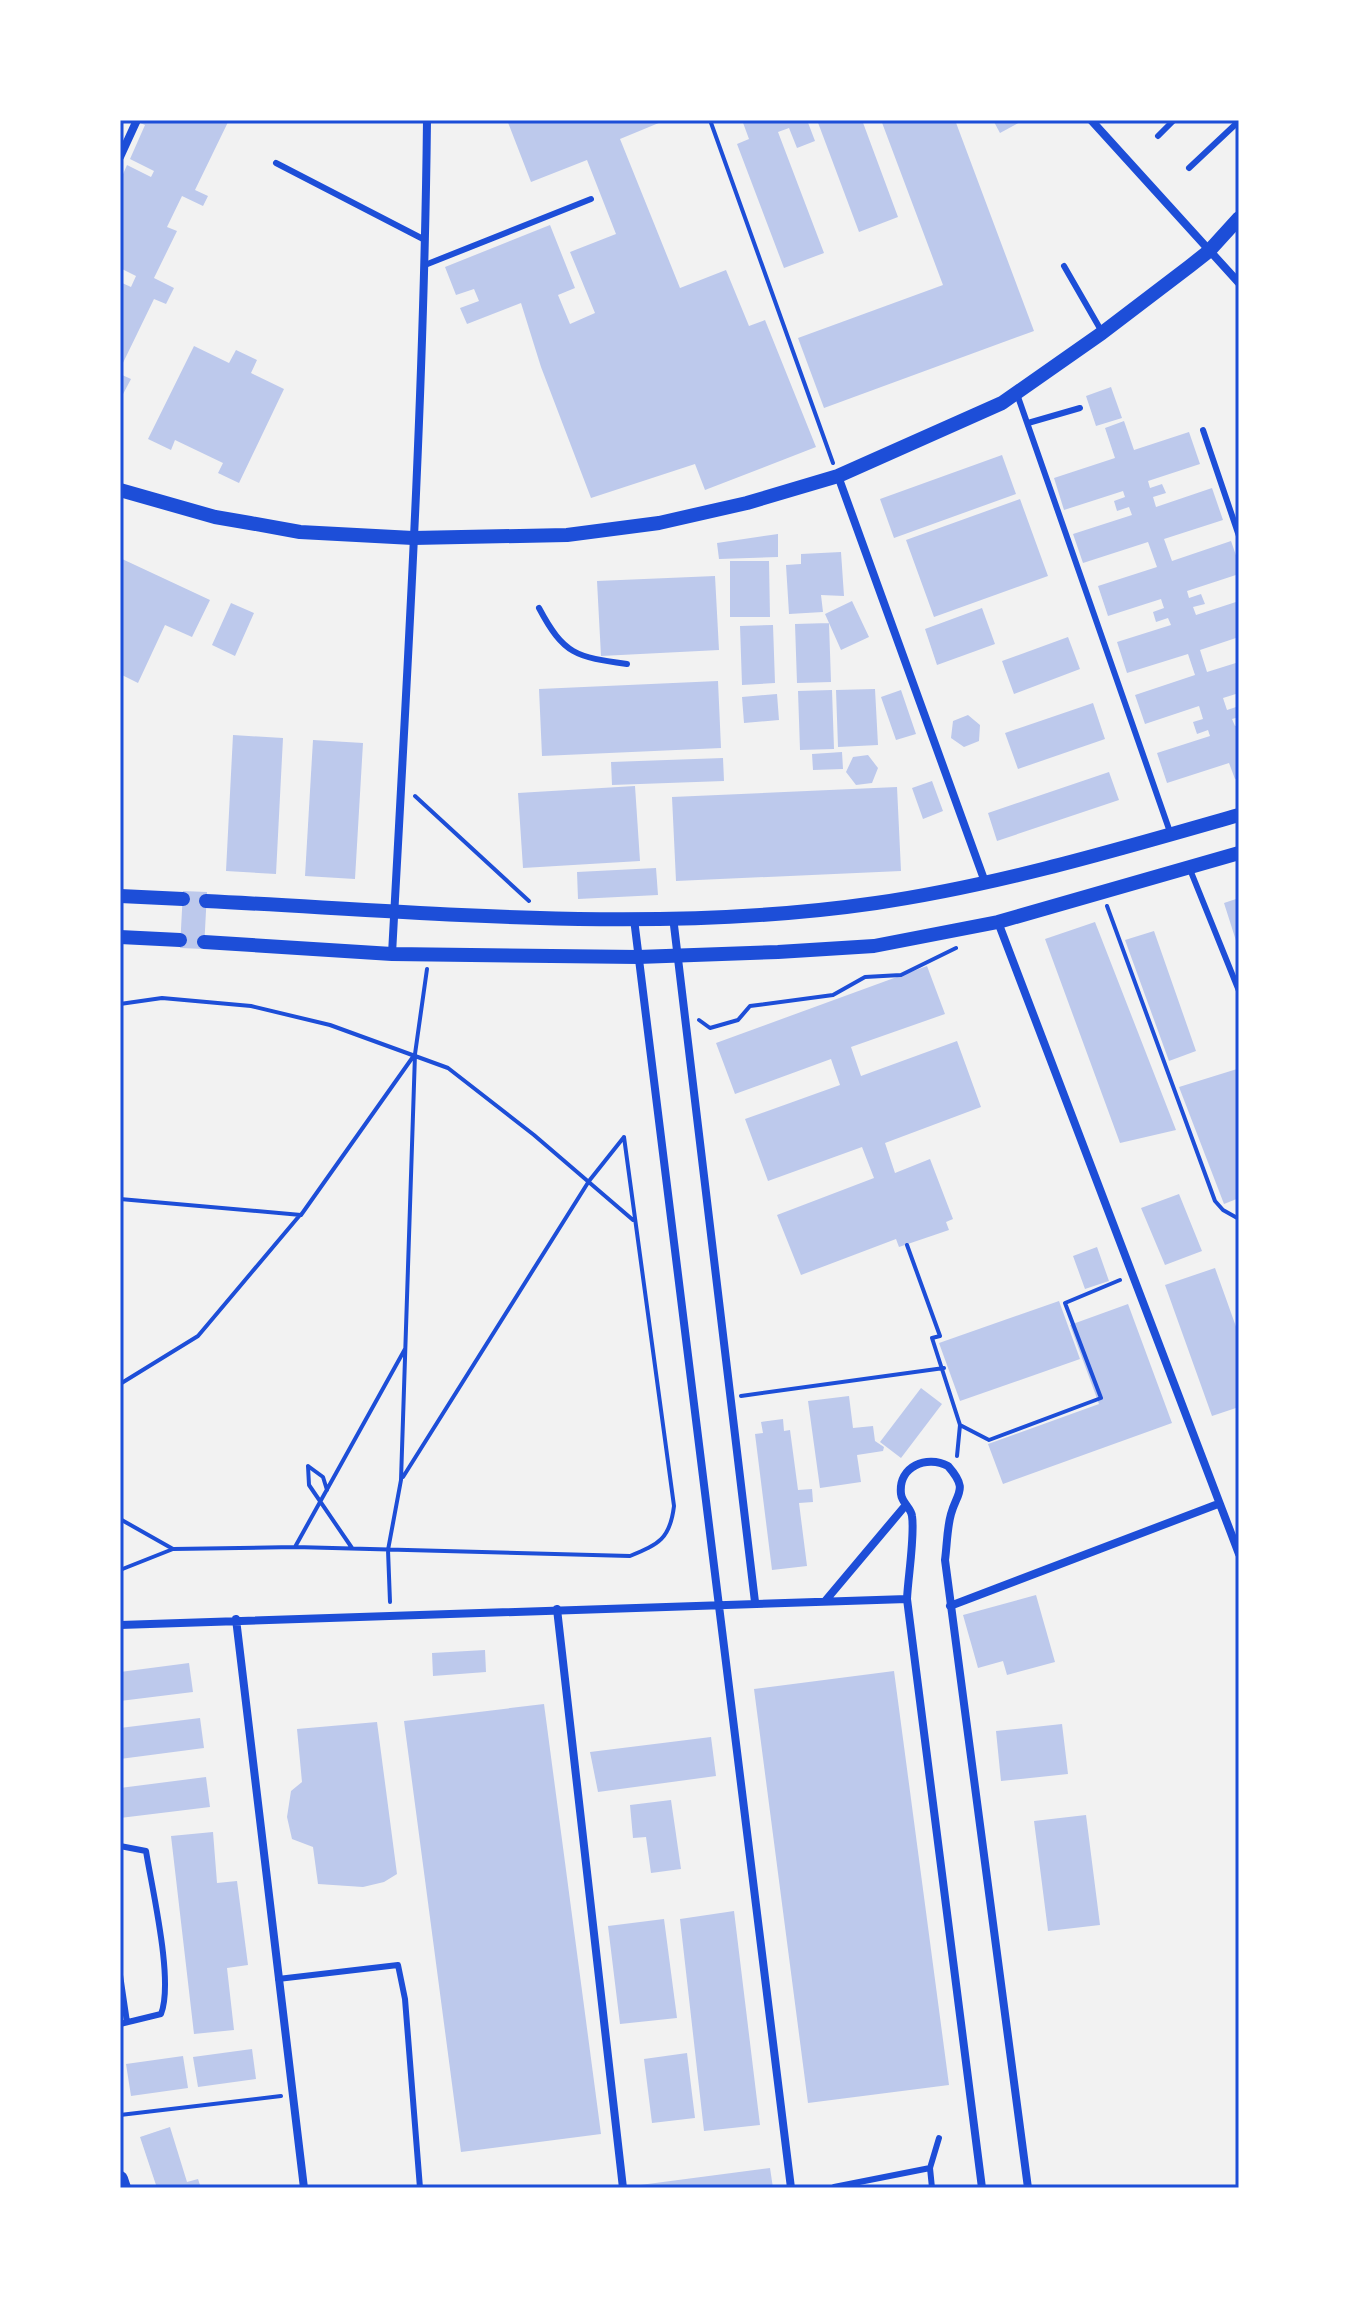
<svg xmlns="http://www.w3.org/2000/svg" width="1359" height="2308" viewBox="0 0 1359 2308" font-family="'Source Serif 4',serif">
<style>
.building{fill:#bdc9ec}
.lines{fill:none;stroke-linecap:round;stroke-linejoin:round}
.path{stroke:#1d4ed8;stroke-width:4}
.service{stroke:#1d4ed8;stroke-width:6}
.minor{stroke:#1d4ed8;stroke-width:8}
.tertiary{stroke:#1d4ed8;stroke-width:14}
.secondary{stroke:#1d4ed8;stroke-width:16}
.neatline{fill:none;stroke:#1d4ed8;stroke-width:3}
</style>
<rect width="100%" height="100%" fill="#f2f2f2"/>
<!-- building -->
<path class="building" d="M133 120H229L195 190 208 196 203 206 182 196 167 227 177 231 154 278 174 288 166 304 154 299 120 369V282L131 287 136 276 120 268V181L127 165 151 177 154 171 130 159 145 125Z
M507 120H666L620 139 680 288 726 270 749 326 765 320 816 447 705 490 695 464 591 498 541 367 521 303 467 324 460 308 479 301 474 289 456 295 445 267 550 225 575 288 558 295 570 324 595 313 570 252 616 234 587 160 531 182Z
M742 120H807L815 141 797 148 789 128 778 132 824 253 784 268 737 144 749 139Z
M817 120H862L898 217 859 232Z
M881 120H955L1034 331 824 408 798 338 943 285Z
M993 120H1024L1000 133Z
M194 346 229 363 236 350 257 360 251 373 284 389 239 483 218 473 223 463 175 440 171 450 148 439Z
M120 374 131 379 122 396 120 395Z
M1111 387 1122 418 1096 426 1086 396Z
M1124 421 1134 450 1189 432 1200 464 1148 481 1150 488 1162 484 1166 493 1153 497 1156 507 1212 488 1223 520 1164 539 1172 561 1231 541 1239 564V574L1187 591 1189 598 1201 594 1205 604 1193 607 1196 615 1239 601V637L1200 650 1207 672 1239 662V693L1223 698 1227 710 1239 706V717L1232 719 1235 726 1239 725V778L1235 779 1229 763 1167 783 1157 753 1210 736 1208 730 1197 734 1193 722 1203 719 1199 706 1145 724 1135 695 1195 675 1188 654 1127 673 1117 642 1171 625 1168 618 1156 622 1153 612 1164 608 1161 599 1108 616 1098 586 1157 567 1148 542 1083 563 1073 534 1132 515 1129 507 1117 511 1114 501 1125 497 1123 491 1064 510 1054 478 1115 458 1105 428Z
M1002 455 1016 494 894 538 880 499Z
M1020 499 1048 576 934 617 906 540Z
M778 534V557L719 559 717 543Z
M841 552 844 596 821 595 823 612 789 614 786 565 801 564V554Z
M120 558 210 600 192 637 165 625 138 683 120 674Z
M730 561H769L770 617H730Z
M715 576 719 650 601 656 597 581Z
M852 601 869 637 841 650 825 614Z
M231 603 254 613 235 656 212 645Z
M982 608 995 644 937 665 925 629Z
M829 623 831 682 797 683 795 624Z
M773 625 775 683 742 685 740 626Z
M1068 637 1080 669 1014 694 1002 661Z
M718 681 721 748 542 756 539 689Z
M875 689 878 745 838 747 836 690Z
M832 690 834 749 800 750 798 691Z
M901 690 916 734 896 740 881 697Z
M777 694 779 720 744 723 742 697Z
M1093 703 1105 739 1018 769 1005 733Z
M968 715 980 725 979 741 964 747 951 738 953 721Z
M233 735 283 738 276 874 226 871Z
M313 740 363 743 355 879 305 876Z
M842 752 843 769 813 770 812 754Z
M868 755 878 768 872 783 856 785 846 772 853 757Z
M723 758 724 781 612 785 611 762Z
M1109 772 1119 800 997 841 988 813Z
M932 781 943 811 923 819 912 788Z
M635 786 640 861 523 868 518 793Z
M897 787 901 871 676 881 672 797Z
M656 868 658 895 578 899 577 872Z
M183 891 207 892 204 949 180 948Z
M1239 898V947H1238L1224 903Z
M1095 922 1176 1130 1120 1143 1045 939Z
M1154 931 1196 1051 1169 1061 1125 940Z
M927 966 945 1014 851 1047 861 1076 957 1041 981 1107 885 1143 895 1173 930 1159 953 1219 946 1222 949 1230 899 1247 896 1239 801 1275 777 1215 874 1178 862 1147 768 1181 745 1119 840 1085 831 1059 735 1094 716 1043Z
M1237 1069 1239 1075V1198L1224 1204 1179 1087Z
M1179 1194 1202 1251 1165 1265 1141 1208Z
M1097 1247 1109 1281 1085 1289 1073 1256Z
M1215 1268 1239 1335V1407L1212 1416 1165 1285Z
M1059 1301 1080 1359 960 1401 939 1343Z
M1128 1304 1172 1423 1003 1484 988 1444 1099 1404 1070 1325Z
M921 1388 942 1404 901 1458 880 1442Z
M849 1396 853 1428 873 1426 875 1441 884 1447 883 1451 857 1455 861 1482 820 1488 808 1401Z
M783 1419 784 1431 790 1430 798 1490 812 1489 813 1502 799 1503 807 1566 772 1570 755 1434 763 1433 761 1422Z
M1036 1595 1055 1662 1007 1675 1003 1661 978 1668 963 1615Z
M485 1650 486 1672 433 1676 432 1653Z
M189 1663 193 1692 120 1701V1672Z
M894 1671 949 2085 808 2103 754 1689Z
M544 1704 601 2134 461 2152 404 1721Z
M200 1718 204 1748 120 1759V1728Z
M377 1722 397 1874 384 1882 363 1887 318 1884 313 1847 292 1839 287 1817 291 1791 302 1782 297 1729Z
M1062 1724 1068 1774 1001 1781 996 1731Z
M711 1737 716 1776 598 1792 590 1752Z
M206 1777 210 1807 120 1818V1788Z
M671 1800 681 1869 651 1873 646 1837 633 1838 630 1805Z
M1086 1815 1100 1925 1048 1931 1034 1821Z
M213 1832 217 1883 237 1881 248 1965 227 1968 234 2030 194 2034 171 1836Z
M734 1911 760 2125 704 2131 680 1919Z
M664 1919 677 2018 620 2024 608 1926Z
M252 2049 256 2079 198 2087 193 2057Z
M687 2053 695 2118 652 2123 644 2059Z
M183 2056 188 2088 131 2096 126 2064Z
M170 2127 187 2182 198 2179 201 2188H157L140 2137Z
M770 2168 773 2188H641L640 2185Z"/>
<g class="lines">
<!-- path -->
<path class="path" d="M710 120 833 463
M415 796 529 901
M1107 906 1215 1201 1223 1210 1239 1219
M120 1004 162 998 251 1006 330 1025 448 1068 534 1135 633 1220
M699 1020 710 1028 738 1020 750 1006 833 995 865 977 901 975 956 948
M120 1199 301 1215 415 1054 427 969
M907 1245 940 1336 932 1338 960 1425 957 1456
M120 1384 198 1336 300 1215
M741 1396 944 1368
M960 1425 989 1440 1101 1398 1065 1303 1120 1280
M308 1466 309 1485 352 1548
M308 1466 323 1477 327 1490
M403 1477 589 1181 624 1137
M120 1519 173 1549
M295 1547 405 1349
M120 1570 173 1549 295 1547 630 1556C659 1544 670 1539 674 1506L624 1137
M390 1602 388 1550 401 1480 415 1054
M120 2115 281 2096"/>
<!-- service -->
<path class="service" d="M1158 136 1174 120
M276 163 425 240
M1189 168 1239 121
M425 265 591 199
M1064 266 1102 332
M1017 394 1170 832
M1028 423 1080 408
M1203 430 1239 536
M539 608C564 655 576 657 627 664
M1189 867 1239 991
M120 1846 146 1851C152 1889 174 1981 161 2014L120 2024
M120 1975 127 2022
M278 1979 398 1965 405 1999 420 2188
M930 2168 932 2188
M834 2187 930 2168 939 2138"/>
<!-- minor -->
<path class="minor" d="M1091 120 1239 283
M120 157 137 120
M838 476 985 882
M673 917 755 1602
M634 919 791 2188
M998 922 1239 1554
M392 954C407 677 424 398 427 120
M826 1600 905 1506
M950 1606 1218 1504
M557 1609 623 2188
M236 1619 304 2188
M120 1625 907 1599
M982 2188 907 1599C908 1577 915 1536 912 1516 911 1508 902 1503 901 1494 898 1466 927 1455 948 1466 969 1490 957 1492 951 1514 947 1528 947 1545 945 1560L1028 2188"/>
<!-- tertiary -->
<path class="tertiary" d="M120 490 215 517 250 523 300 532 413 538 567 535 659 523 747 503 838 476 1002 403 1102 333 1190 266 1209 251 1239 218
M120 896 183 899
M206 901C427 912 656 935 876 903 999 885 1120 849 1239 815
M120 937 180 940
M204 942 392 954 638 957 778 952 874 946 998 922 1239 853"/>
<!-- secondary -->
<path class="secondary" d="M120 2179 123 2188"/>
</g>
<!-- border -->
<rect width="1359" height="2308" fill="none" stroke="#ffffff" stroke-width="244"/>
<rect x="122" y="122" width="1115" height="2064" class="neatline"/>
</svg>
